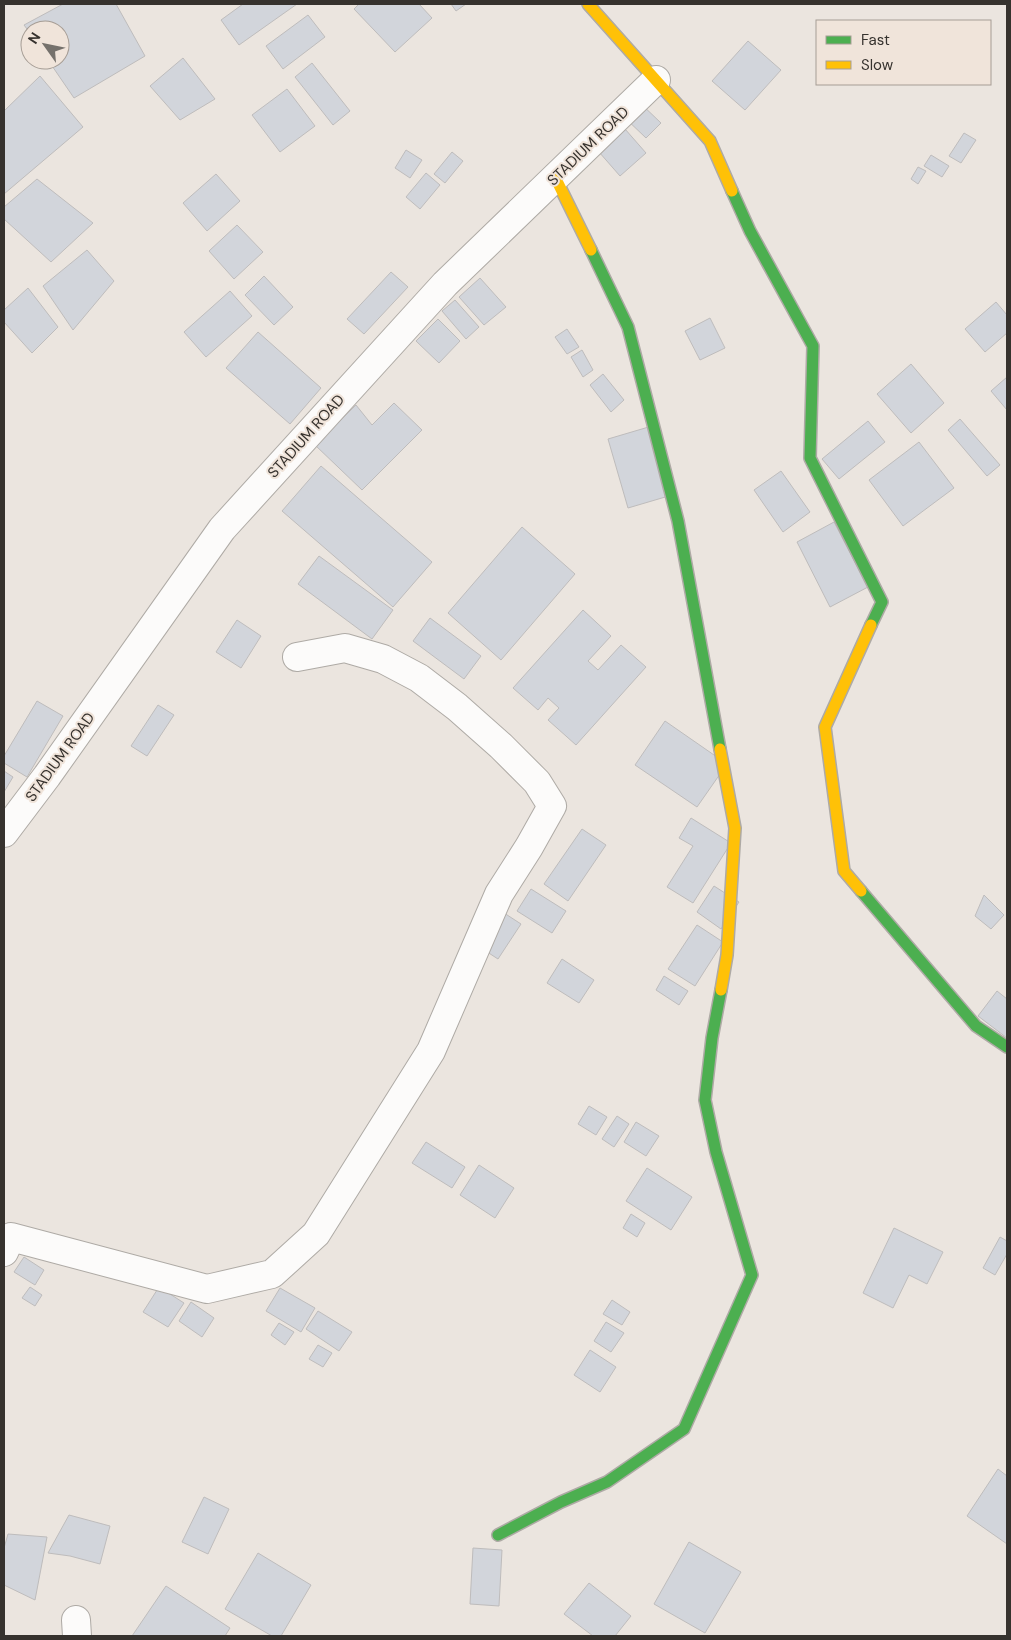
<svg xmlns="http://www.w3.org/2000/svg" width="1011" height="1640" viewBox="0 0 1011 1640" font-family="'DM Sans',sans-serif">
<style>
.building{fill:#d2d5db;stroke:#bebcbc}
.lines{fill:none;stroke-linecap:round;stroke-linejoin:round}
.street-casing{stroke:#aeaaa5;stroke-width:30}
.fast-casing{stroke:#aeaaa5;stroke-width:14}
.slow-casing{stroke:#aeaaa5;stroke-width:14}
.street{stroke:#fcfbfa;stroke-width:28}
.fast{stroke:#4caf50;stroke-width:11}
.slow{stroke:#ffc107;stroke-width:11}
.labels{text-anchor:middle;stroke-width:4;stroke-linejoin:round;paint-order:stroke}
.street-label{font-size:15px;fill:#36322e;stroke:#f0e4da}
</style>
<rect width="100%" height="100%" fill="#ebe5df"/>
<!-- building -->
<path class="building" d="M63 4H116L145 56 74 98 48 60H60V30H30V33L24 25Z
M243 4H297L239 45 221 20Z
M359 4H419L432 18 395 52 354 9Z
M451 4H466L456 11Z
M308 15 325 37 283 69 266 46Z
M748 41 781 70 745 110 712 81Z
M183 58 215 99 180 120 150 86Z
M312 63 350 111 333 125 295 77Z
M40 76 83 127 4 194V111Z
M287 89 315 126 280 152 252 115Z
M638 101 661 123 646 138 623 116Z
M625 129 646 153 620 176 599 152Z
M964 133 976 140 961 163 949 156Z
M406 150 422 160 410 178 395 168Z
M452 152 463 161 445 183 434 174Z
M931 155 949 166 942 177 924 166Z
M918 167 926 171 918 184 911 179Z
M426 173 440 185 420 209 406 197Z
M216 174 240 201 207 231 183 203Z
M37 179 93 223 51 262 4 219V207Z
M237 225 263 252 234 279 209 251Z
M87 250 114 281 73 330 43 286Z
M391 272 408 287 364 334 347 319Z
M264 276 293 307 274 325 245 295Z
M480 278 506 307 484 325 459 297Z
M28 288 58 327 32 353 4 322V310Z
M230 291 252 316 206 357 184 332Z
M455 300 479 327 466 339 442 311Z
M996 302 1007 315V333L985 352 965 329Z
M710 318 725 348 700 360 685 331Z
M438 319 460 341 439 363 416 341Z
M567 329 579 347 567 354 555 337Z
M258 332 321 388 290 424 226 368Z
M582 350 593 370 583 377 571 357Z
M911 364 944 403 911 433 877 394Z
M603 374 624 400 611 412 590 385Z
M1007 377V410L991 391Z
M394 403 422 430 362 490 315 445 356 405 372 425Z
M960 419 1000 465 987 476 948 430Z
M868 421 885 442 839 479 822 459Z
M652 426 672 495 628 508 608 439Z
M919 442 954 488 903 526 869 480Z
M321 466 432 562 393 607 282 511Z
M781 471 810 512 783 532 754 490Z
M834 522 868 587 830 607 797 542Z
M522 527 575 574 501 660 448 613Z
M319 556 393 610 372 639 298 584Z
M583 610 611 636 588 661 598 670 621 645 646 667 576 745 548 720 559 708 548 698 538 710 513 688Z
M430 618 481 656 464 679 413 641Z
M237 620 261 636 241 668 216 652Z
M37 701 63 716 27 777 4 763V756Z
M158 705 174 715 147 756 131 746Z
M665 721 727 764 697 807 635 765Z
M4 771 13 777 4 792Z
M691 818 731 843 693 903 667 887 693 846 679 838Z
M582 829 606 845 568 901 544 884Z
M714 886 739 902 721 929 697 912Z
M531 889 566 911 552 933 517 911Z
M984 895 1004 915 991 929 975 916Z
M501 911 521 924 498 959 478 946Z
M697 925 723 942 695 986 668 969Z
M562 959 594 980 579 1003 547 983Z
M664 976 688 991 679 1005 656 990Z
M997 991 1007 999V1038L978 1016Z
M589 1106 607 1117 596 1135 578 1124Z
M617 1116 629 1124 614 1147 602 1139Z
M636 1122 659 1136 646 1156 624 1142Z
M426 1142 465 1167 452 1188 412 1163Z
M479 1165 514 1188 495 1218 460 1195Z
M647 1168 692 1197 671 1230 626 1201Z
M631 1214 645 1223 637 1237 623 1228Z
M894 1228 943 1252 927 1284 909 1275 893 1308 863 1293Z
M1000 1237 1007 1241V1254L995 1275 983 1268Z
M24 1257 44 1270 35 1285 14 1272Z
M30 1287 42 1295 35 1306 22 1298Z
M159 1287 184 1303 168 1327 143 1312Z
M280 1288 315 1308 301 1332 266 1311Z
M612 1300 630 1312 622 1325 603 1314Z
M191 1302 214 1318 202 1337 179 1321Z
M318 1311 352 1332 339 1351 306 1329Z
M606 1322 624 1333 611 1352 594 1341Z
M279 1323 294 1332 285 1345 271 1335Z
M318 1345 332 1353 323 1367 309 1359Z
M590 1350 616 1367 600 1392 574 1375Z
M998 1469 1007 1476V1544L967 1516Z
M204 1497 229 1509 208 1554 182 1542Z
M69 1515 110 1526 100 1564 70 1556 48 1553Z
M8 1534 47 1537 35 1600 4 1585V1548Z
M689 1542 741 1572 705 1633 654 1604Z
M473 1548 502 1550 499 1606 470 1604Z
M258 1553 311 1585 281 1636H272L225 1609Z
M589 1583 631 1616 615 1636H593L564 1614Z
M166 1586 230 1628 225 1636H132Z"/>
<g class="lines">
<defs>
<path id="street" d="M4 833 47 776 222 529 445 284 656 80
M4 1252 11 1237 207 1289 272 1274 316 1234 431 1051 499 894 529 847 552 806 537 782 501 746 457 707 419 678 383 659 345 648 297 657
M76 1620 77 1636"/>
<path id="fast" d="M732 191 750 231 813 346 810 458 882 602 871 625
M591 250 628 327 678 521 720 749
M861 891 976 1026 1007 1047
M498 1535 561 1502 607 1482 684 1429 752 1275 716 1152 705 1100 712 1038 721 990"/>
<path id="slow" d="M588 4 710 141 732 191
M555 177 591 250
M720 749 735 828 727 955 721 990
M861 891 844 871 825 727 871 625"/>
</defs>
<!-- street casing -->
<use href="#street" class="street-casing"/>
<!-- fast casing -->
<use href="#fast" class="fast-casing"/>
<!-- slow casing -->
<use href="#slow" class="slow-casing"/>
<!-- street -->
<use href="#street" class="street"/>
<!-- fast -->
<use href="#fast" class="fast"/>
<!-- slow -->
<use href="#slow" class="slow"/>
</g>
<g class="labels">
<!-- street labels -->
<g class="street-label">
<text transform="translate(588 146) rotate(-44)" y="5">STADIUM ROAD</text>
<text transform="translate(306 436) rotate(-48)" y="5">STADIUM ROAD</text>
<text transform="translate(60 757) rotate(-54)" y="5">STADIUM ROAD</text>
</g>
</g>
<!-- border -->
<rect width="1011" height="1640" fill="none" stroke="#36322e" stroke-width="10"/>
<!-- legend -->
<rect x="816" y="20" width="175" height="65" fill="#f0e4da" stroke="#a69d95"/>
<rect x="826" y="36" width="25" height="8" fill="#4caf50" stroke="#a69d95"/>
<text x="861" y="45" font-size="15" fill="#36322e">Fast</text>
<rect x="826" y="61" width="25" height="8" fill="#ffc107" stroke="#a69d95"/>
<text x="861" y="70" font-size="15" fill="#36322e">Slow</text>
<!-- north arrow -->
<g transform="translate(45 45) rotate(303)"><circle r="24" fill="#f0e4da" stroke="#a69d95"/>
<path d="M0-4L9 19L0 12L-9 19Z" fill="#75716c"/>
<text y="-8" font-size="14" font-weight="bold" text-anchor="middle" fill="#36322e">N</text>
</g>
</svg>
